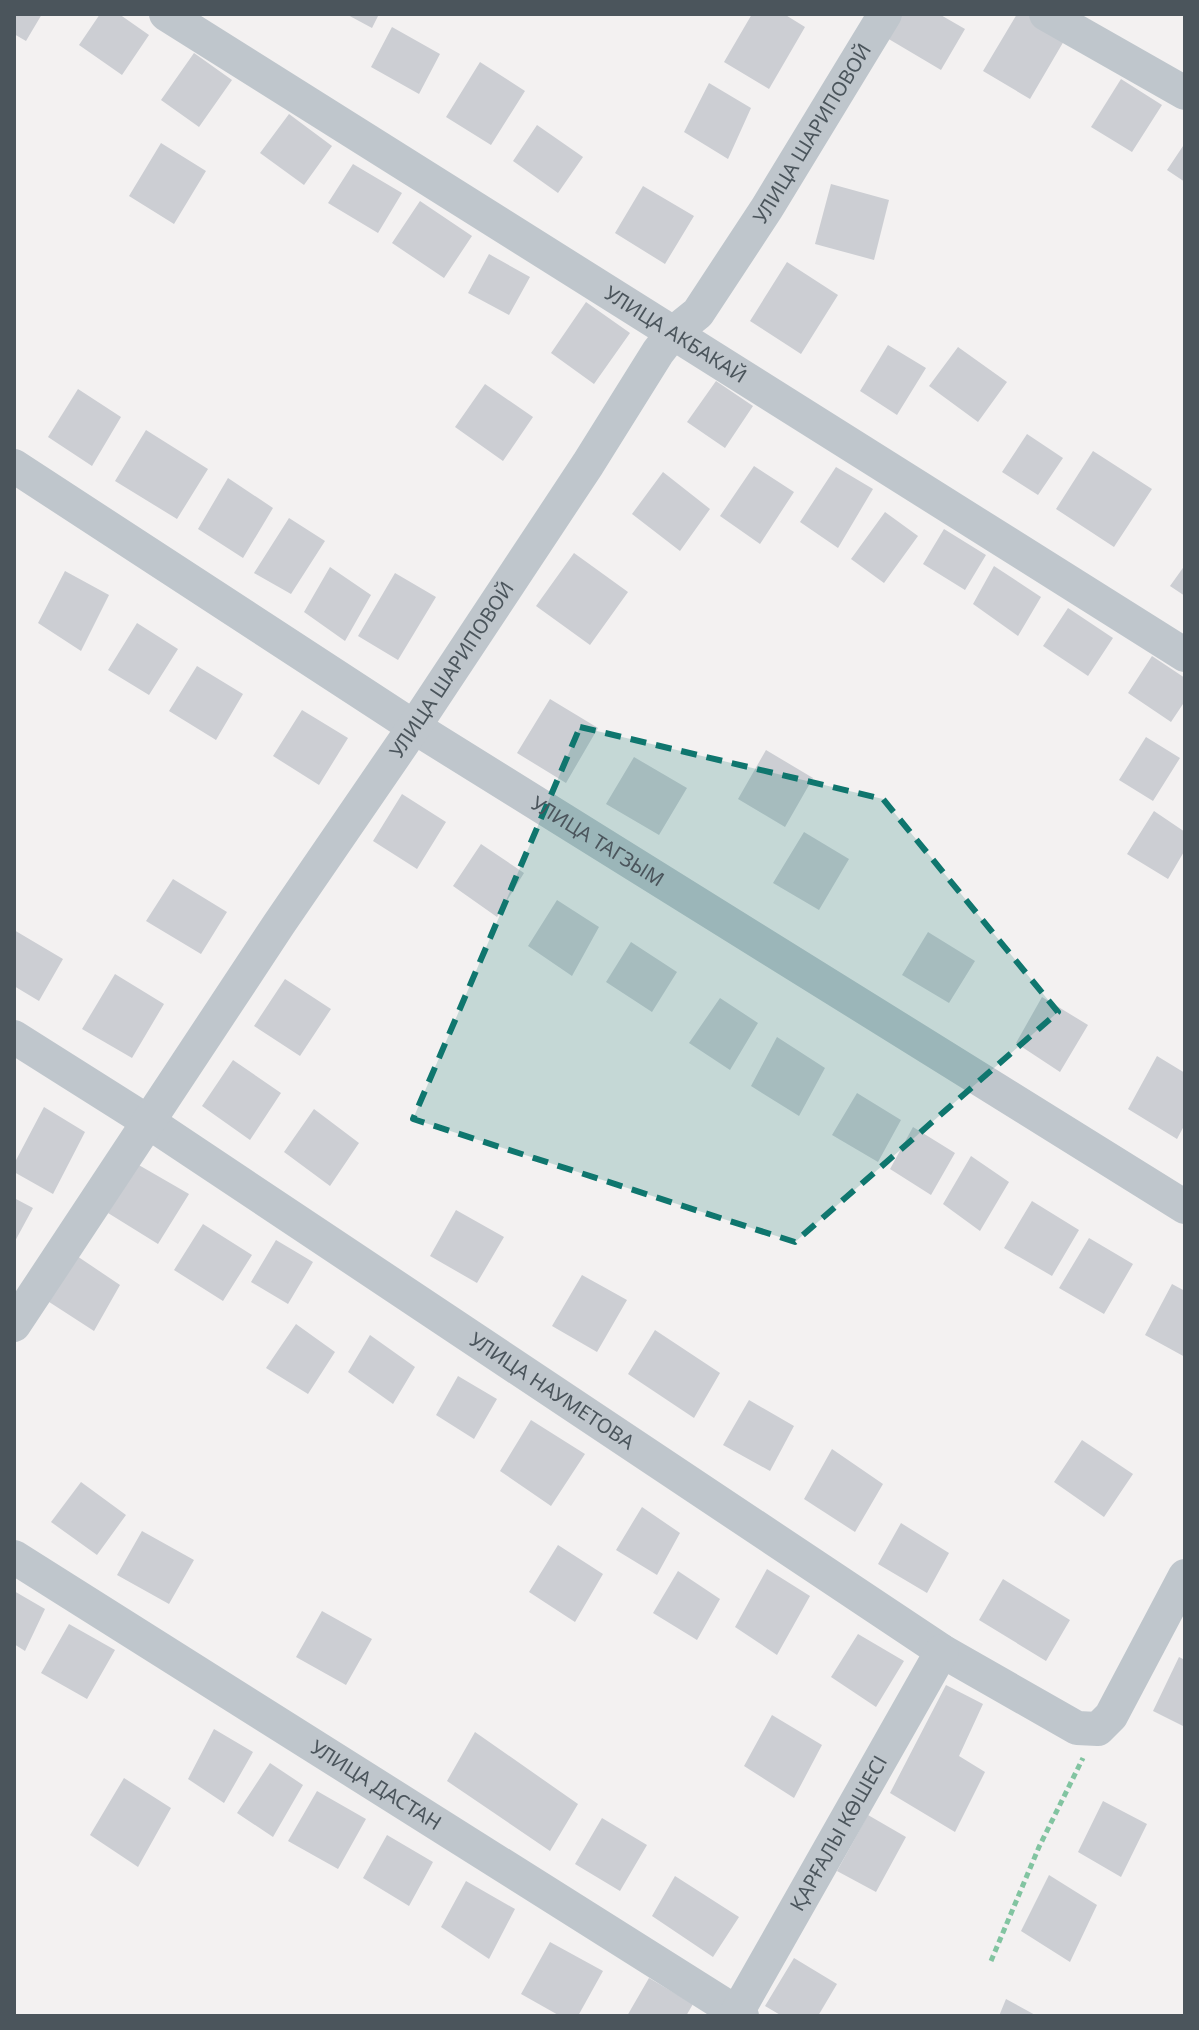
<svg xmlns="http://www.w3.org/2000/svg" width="1199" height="2030" viewBox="0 0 1199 2030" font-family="'Noto Sans',sans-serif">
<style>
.building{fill:#ccced3}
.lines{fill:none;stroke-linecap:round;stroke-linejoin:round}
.path{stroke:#82c4a1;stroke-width:5;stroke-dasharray:6 4;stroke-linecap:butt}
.street{stroke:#bfc6cc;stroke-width:34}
.marked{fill:#0f766e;fill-opacity:0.2;stroke:#0f766e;stroke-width:6;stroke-dasharray:16 10;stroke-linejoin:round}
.labels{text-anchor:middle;stroke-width:6;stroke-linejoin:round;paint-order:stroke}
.street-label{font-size:20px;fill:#4b555c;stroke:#fff}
</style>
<rect width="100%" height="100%" fill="#f3f1f1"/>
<!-- building -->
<path class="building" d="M14 14H42L26 41 14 34Z
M100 14H119L149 35 122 75 79 45Z
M346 14H379L372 28Z
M752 14H784L805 27 769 89 724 62Z
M901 14H939L965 29 941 70 887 38Z
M1017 14H1034L1068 34 1030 99 983 71Z
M392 27 440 54 419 94 371 67Z
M194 53 232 80 199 127 161 100Z
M480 62 525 91 491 145 446 117Z
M1121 79 1162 105 1132 152 1091 127Z
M709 83 751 108 728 159 684 132Z
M289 114 332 146 304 185 260 153Z
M537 125 583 157 558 193 513 161Z
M161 143 206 171 174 224 129 196Z
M1185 143V182L1167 170Z
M353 164 402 193 378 233 328 203Z
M831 184 889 200 874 260 815 244Z
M643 186 694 216 665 264 615 233Z
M420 201 472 236 444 278 392 243Z
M489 254 530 277 509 315 468 293Z
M787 262 838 295 801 354 750 321Z
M586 302 630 333 594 384 551 353Z
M888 345 926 368 897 415 860 391Z
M958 347 1007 382 978 422 929 386Z
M716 381 753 406 725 448 687 422Z
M485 384 533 417 503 461 455 427Z
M78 389 121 417 92 466 48 437Z
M146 430 208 469 177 519 115 481Z
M1027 434 1063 458 1038 495 1002 472Z
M1093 451 1152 489 1114 547 1056 509Z
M754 466 794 492 760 544 720 516Z
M836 467 873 489 838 548 800 522Z
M663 472 710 509 680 551 632 514Z
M228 478 273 508 243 558 198 529Z
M885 512 918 536 884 583 851 559Z
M289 518 325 541 291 594 254 573Z
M944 529 986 555 965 590 923 564Z
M574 553 628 592 590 645 536 606Z
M1185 565V596L1170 586Z
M994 566 1041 597 1018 636 973 604Z
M330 567 371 595 345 641 304 612Z
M65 571 109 595 81 651 38 623Z
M395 573 436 597 398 660 358 636Z
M1068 608 1113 638 1088 676 1043 646Z
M137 623 178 649 149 695 108 670Z
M1152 656 1185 678V701L1171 722 1128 693Z
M197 666 243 694 216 740 169 711Z
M550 699 598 728 566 783 517 753Z
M302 710 348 738 319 785 273 756Z
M1146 737 1180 758 1153 801 1119 780Z
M766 750 813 778 785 827 738 799Z
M634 757 687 788 659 835 606 804Z
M402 794 446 822 417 869 373 841Z
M1154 811 1185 832V850L1168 879 1127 854Z
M804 832 849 859 819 910 773 883Z
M481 844 524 873 497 917 453 886Z
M173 879 227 912 201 954 146 921Z
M557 900 599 927 572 976 528 946Z
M14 930 63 959 39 1001 14 986Z
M928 932 975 961 949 1003 902 975Z
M631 942 677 972 652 1012 606 982Z
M115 974 164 1004 132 1058 82 1029Z
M285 979 331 1009 300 1056 254 1026Z
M1042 997 1088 1025 1060 1072 1016 1043Z
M720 998 758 1023 730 1070 689 1043Z
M777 1037 825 1068 799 1116 751 1086Z
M1157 1056 1185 1073V1124L1177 1139 1128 1109Z
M233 1060 281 1093 250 1140 202 1106Z
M857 1093 901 1120 878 1162 832 1135Z
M44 1107 85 1132 53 1194 14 1172V1164Z
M314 1109 359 1143 330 1186 284 1152Z
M913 1127 955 1153 931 1195 890 1169Z
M971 1156 1009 1182 980 1231 943 1204Z
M137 1164 189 1194 158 1244 108 1213Z
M14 1198 33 1208 14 1243Z
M1032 1201 1079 1230 1052 1276 1004 1248Z
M456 1210 504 1237 477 1283 430 1256Z
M203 1224 252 1255 223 1301 174 1270Z
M1089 1238 1133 1264 1104 1314 1059 1288Z
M276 1240 313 1262 288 1304 251 1282Z
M71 1252 120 1285 94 1331 43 1298Z
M582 1275 627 1300 597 1352 552 1326Z
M1172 1284 1185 1291V1357L1145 1335Z
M296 1324 335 1352 308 1394 266 1368Z
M655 1330 720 1373 694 1418 628 1374Z
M370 1335 415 1367 393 1404 348 1372Z
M458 1376 497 1399 474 1439 436 1415Z
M749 1400 794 1426 770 1471 723 1445Z
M531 1420 585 1454 551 1506 500 1471Z
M1082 1440 1133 1474 1104 1517 1054 1482Z
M832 1449 883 1484 855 1532 804 1499Z
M81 1482 126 1515 97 1555 51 1522Z
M642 1507 680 1533 657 1575 616 1550Z
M901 1523 949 1553 927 1593 878 1564Z
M142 1531 194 1560 169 1604 117 1575Z
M558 1545 603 1574 575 1622 529 1592Z
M767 1569 810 1596 777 1655 735 1627Z
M678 1571 720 1599 697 1640 653 1613Z
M1003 1579 1070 1620 1046 1661 979 1620Z
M14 1591 45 1609 25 1651 14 1644Z
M322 1611 372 1639 346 1685 296 1657Z
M69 1624 115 1650 87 1699 41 1673Z
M858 1634 904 1661 876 1707 831 1677Z
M1179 1657 1185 1660V1727L1153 1711Z
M946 1685 983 1704 959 1756 985 1772 955 1832 890 1793Z
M772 1715 822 1745 794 1798 744 1766Z
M214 1729 253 1752 224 1803 188 1779Z
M475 1732 578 1804 550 1851 447 1781Z
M270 1763 303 1785 273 1837 237 1813Z
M124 1778 171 1808 138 1867 90 1835Z
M317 1791 366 1819 338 1869 288 1841Z
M1103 1801 1147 1824 1121 1877 1078 1852Z
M868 1815 906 1837 876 1892 837 1871Z
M602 1818 647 1845 620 1891 575 1864Z
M387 1835 433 1862 409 1906 363 1878Z
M1049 1875 1097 1905 1070 1962 1021 1931Z
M675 1876 739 1917 713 1957 652 1916Z
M466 1881 515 1909 489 1959 441 1927Z
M550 1942 603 1971 578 2016H560L521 1994Z
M794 1958 837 1984 818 2016H782L765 2006Z
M649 1978 693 2004 686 2016H627Z
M1006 1999 1037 2016H999Z"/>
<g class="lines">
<!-- path -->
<path class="path" d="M991 1961 1039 1847 1083 1758"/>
<!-- street -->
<g class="street">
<path id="s1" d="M166 14 1185 655"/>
<path d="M1046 14 1185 93"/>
<path id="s2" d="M14 466 414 727 1185 1207"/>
<path id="s3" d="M14 1037 147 1121 942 1651 1077 1728 1098 1729 1111 1716 1185 1576"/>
<path id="s4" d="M14 1325 279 924 414 727 588 464 658 352 672 334 698 313 767 208 885 14"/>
<path id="s5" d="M14 1557 742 2016"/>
<path id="s6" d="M735 2016 942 1651"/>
</g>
</g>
<!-- marked area -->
<path class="marked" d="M580 727 883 799 1058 1012 795 1242 413 1119Z"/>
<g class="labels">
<!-- street labels -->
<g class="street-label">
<text dy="7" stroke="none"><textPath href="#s4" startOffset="1436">УЛИЦА ШАРИПОВОЙ</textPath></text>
<text dy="7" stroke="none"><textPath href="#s1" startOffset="602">УЛИЦА АКБАКАЙ</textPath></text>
<text dy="7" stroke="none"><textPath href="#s4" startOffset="788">УЛИЦА ШАРИПОВОЙ</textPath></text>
<text dy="7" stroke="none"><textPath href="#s2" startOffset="694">УЛИЦА ТАГЗЫМ</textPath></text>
<text dy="7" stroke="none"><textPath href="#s3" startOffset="644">УЛИЦА НАУМЕТОВА</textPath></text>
<text dy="7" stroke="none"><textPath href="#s5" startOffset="428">УЛИЦА ДАСТАН</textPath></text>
<text dy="7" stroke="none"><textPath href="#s6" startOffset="210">ҚАРҒАЛЫ КӨШЕСІ</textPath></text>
</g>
</g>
<!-- border -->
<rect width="1199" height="2030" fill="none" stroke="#4b555c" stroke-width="32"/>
</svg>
